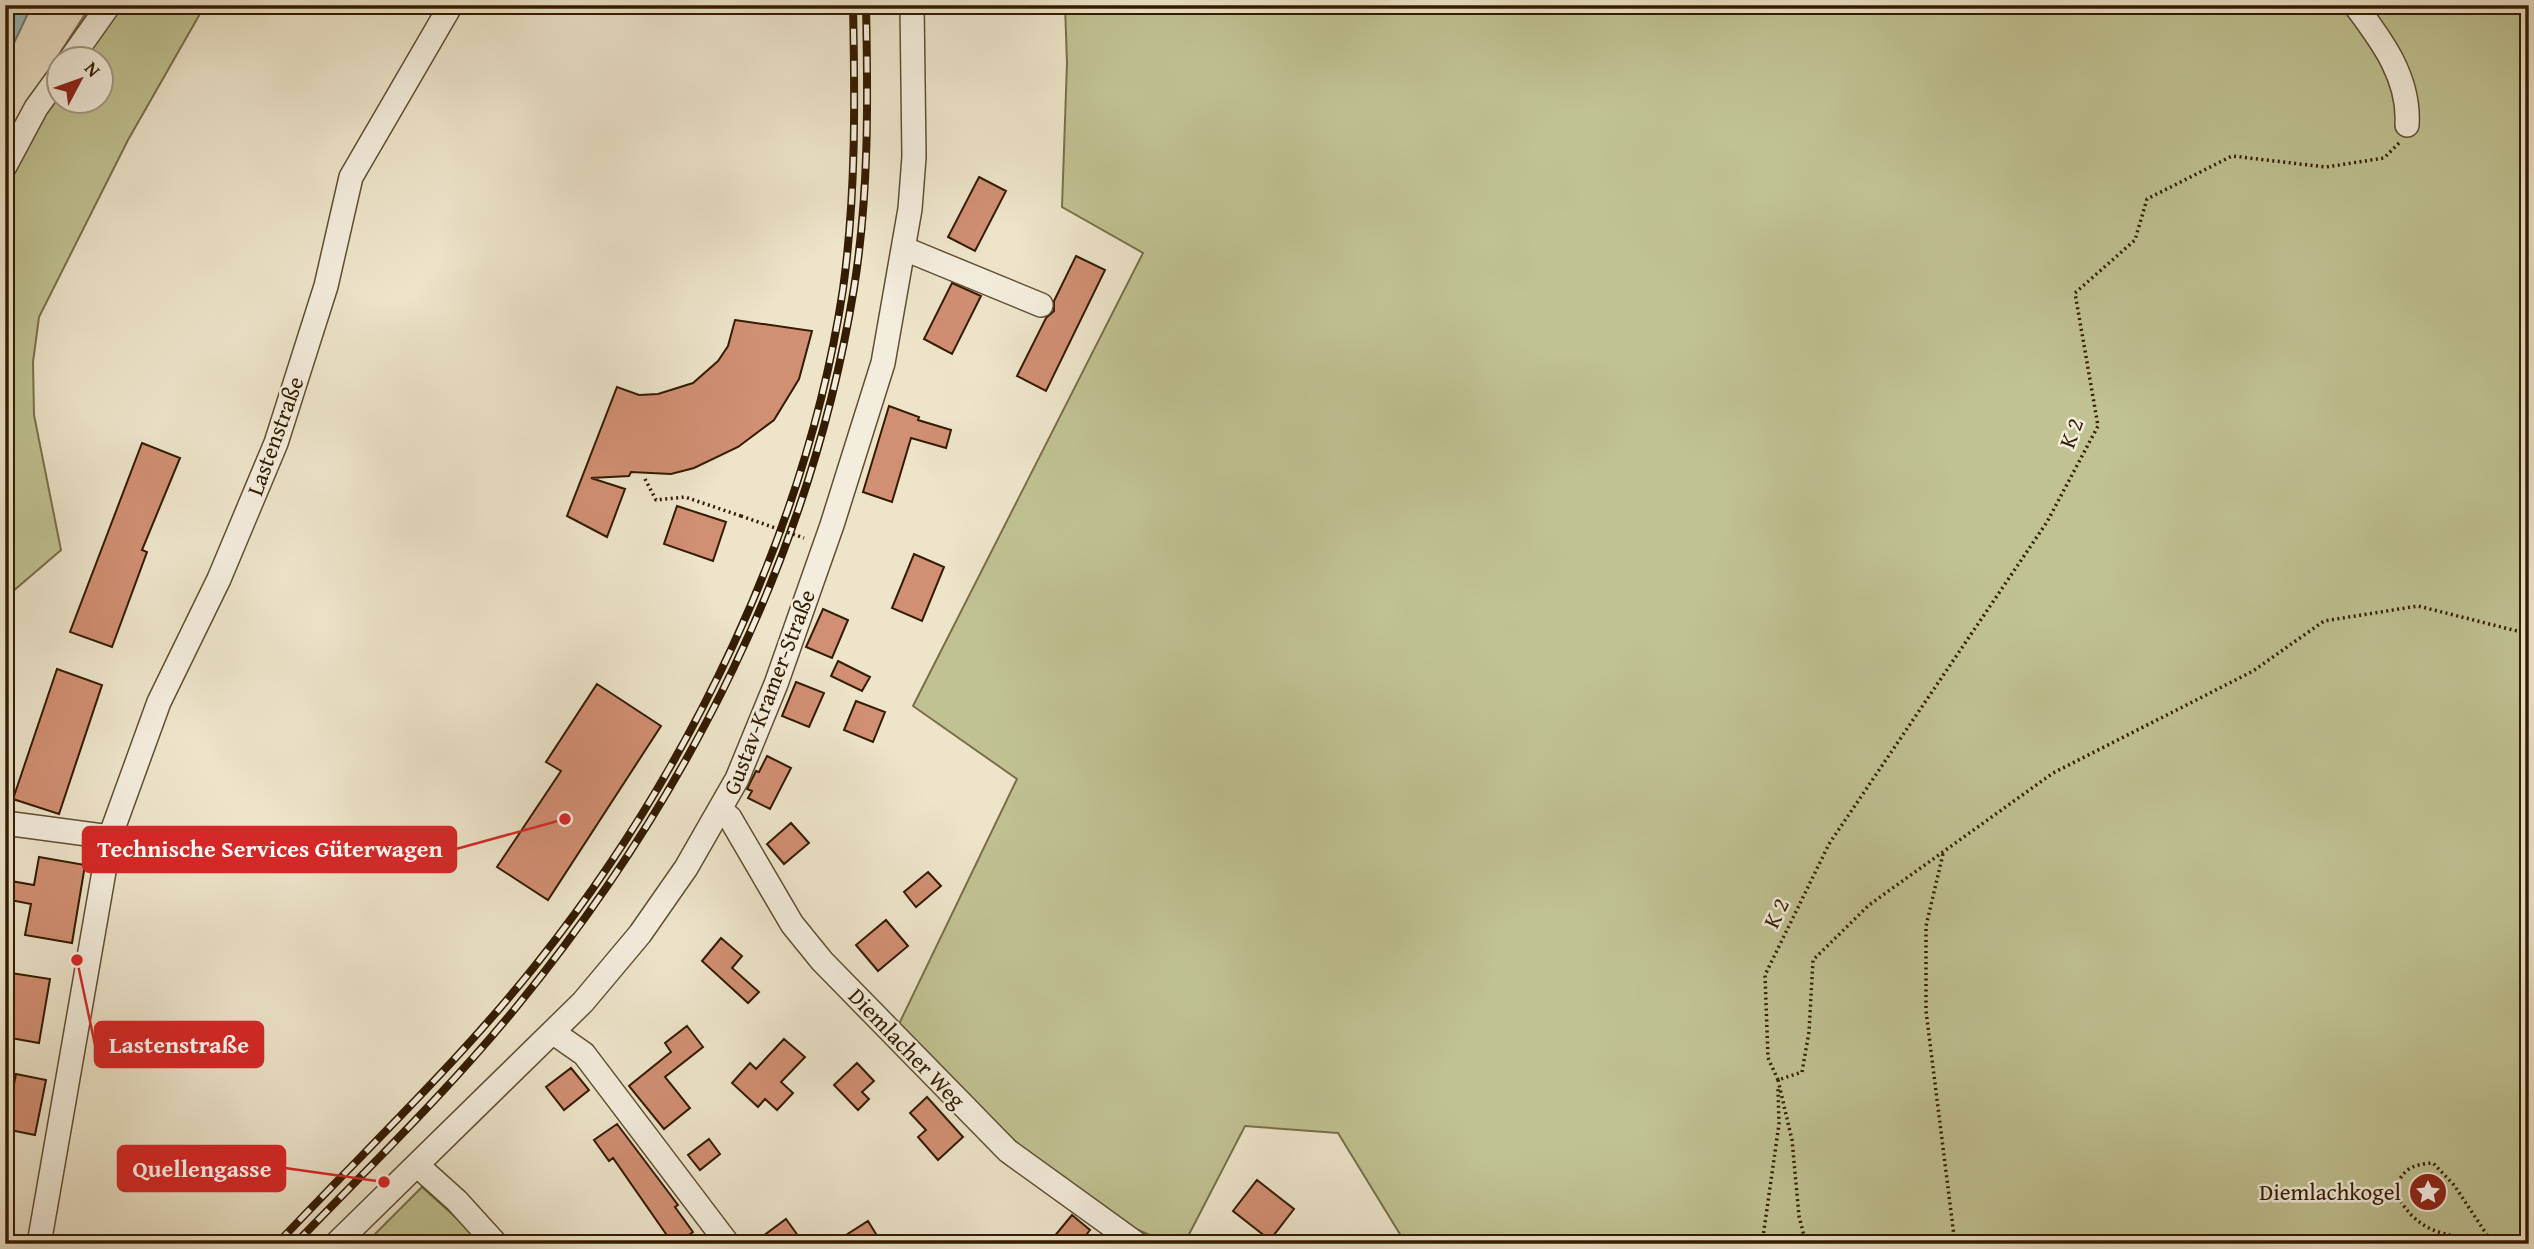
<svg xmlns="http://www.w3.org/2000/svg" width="2534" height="1249" viewBox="0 0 2534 1249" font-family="'Gentium Book Plus',serif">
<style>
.green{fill:#c0c292;stroke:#7a6f49;stroke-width:2;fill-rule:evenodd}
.water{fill:#9cbcbf;stroke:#727c73;stroke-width:2}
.building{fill:#d18f73;stroke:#341c00;stroke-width:2}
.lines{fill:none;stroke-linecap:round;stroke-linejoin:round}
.minor-casing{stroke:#624e32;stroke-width:26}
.path{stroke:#341c00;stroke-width:3.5;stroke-dasharray:2 3.5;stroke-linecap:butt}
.minor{stroke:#f3eddd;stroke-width:23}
.rail-casing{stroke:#341c00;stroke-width:8}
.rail{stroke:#f3eddd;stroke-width:5;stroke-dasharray:16;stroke-linecap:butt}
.path-bridge{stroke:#341c00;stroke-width:3.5;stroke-dasharray:2 3.5;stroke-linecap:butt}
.labels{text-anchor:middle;stroke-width:5;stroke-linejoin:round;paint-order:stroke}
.street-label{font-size:23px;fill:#341c00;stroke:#f3eddd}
.poi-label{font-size:23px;fill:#341c00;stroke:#f3eddd;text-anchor:end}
.leader{fill:none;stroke:#d62828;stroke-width:2.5}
.callout-dot{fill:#d62828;stroke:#f3eddd;stroke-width:2.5}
.callout{fill:#d62828;stroke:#d62828;stroke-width:2.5}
.callout-label{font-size:24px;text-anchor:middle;font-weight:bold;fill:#fff}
</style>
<rect width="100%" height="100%" fill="#ede4ca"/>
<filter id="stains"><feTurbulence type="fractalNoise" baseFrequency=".00286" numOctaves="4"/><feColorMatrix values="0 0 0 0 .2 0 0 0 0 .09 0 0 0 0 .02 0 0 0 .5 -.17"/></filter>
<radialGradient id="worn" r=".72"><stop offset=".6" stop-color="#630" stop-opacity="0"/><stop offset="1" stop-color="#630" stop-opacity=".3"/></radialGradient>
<!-- green -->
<path class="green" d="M91 5H205L128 140 39 317 33 362 34 415 61 550 5 598V138ZM60 60H102V102H60Z
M1065 5H2529V1244H1406L1338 1133 1245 1126 1184 1244 1154 1237 1094 1210 1009 1136 898 1026 1017 779 913 706 1143 253 1062 207 1067 63Z
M422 1187 473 1233 468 1244H365Z"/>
<!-- water -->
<path class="water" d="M5 5H32L5 62Z"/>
<!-- building -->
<path class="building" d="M979 177 1006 191 975 251 948 237Z
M1076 256 1105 270 1046 391 1017 376 1046 318 1054 311V301Z
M952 283 981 296 952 354 924 339Z
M735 320 812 331 799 379 774 420 738 447 694 468 671 474 631 472 629 476 591 478 625 489 607 537 567 516 617 387 639 395 658 394 693 383 718 361 728 346Z
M889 406 919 417 918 420 951 430 946 448 911 438 892 502 863 492Z
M142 443 180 458 142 550 147 552 112 647 70 632Z
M677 506 726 522 713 561 664 544Z
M914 554 944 567 922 621 892 608Z
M823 609 848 620 832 658 806 647Z
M838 661 870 677 862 691 831 676Z
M57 669 102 685 59 814 13 799Z
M796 682 824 693 809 727 782 716Z
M597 684 661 726 548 900 497 867 561 771 546 762Z
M856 701 885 712 873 742 844 730Z
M767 756 791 768 770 809 748 798 752 791 747 789 756 771 759 772Z
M791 823 809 843 784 864 767 844Z
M39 857 85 865 72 943 25 935 31 904 5 899V880L34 885Z
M928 872 941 886 916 907 904 892Z
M886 920 908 946 878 971 856 945Z
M721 938 742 956 732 968 759 992 748 1003 702 961Z
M11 973 50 979 39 1043 5 1037V1010Z
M687 1026 703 1047 665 1077 690 1108 664 1129 629 1086 671 1052 665 1043Z
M784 1039 805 1057 781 1082 793 1093 777 1110 765 1099 758 1107 732 1083 750 1063 756 1069Z
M857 1063 874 1081 862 1092 869 1099 858 1110 834 1085Z
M571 1068 589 1090 564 1110 546 1087Z
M16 1074 46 1080 35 1135 5 1129Z
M927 1097 963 1137 938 1160 918 1137 926 1130 910 1113Z
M617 1124 678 1205 675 1207 693 1232 677 1244H673L613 1158 609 1161 594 1140Z
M709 1139 720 1154 700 1170 688 1155Z
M1257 1180 1294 1209 1270 1240 1233 1211Z
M1072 1215 1090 1230 1079 1244H1048Z
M786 1219 804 1244H752Z
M868 1221 876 1234 861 1244H832Z"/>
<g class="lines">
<defs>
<path id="minor" d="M2355 5C2382 41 2410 78 2407 125
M70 60 109 5
M5 166 36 108 60 75
M905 249 1041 305
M722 811 730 818 792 924 822 961 1008 1151 1137 1244
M5 823 110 837
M554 1033 584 1054 728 1244
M418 1166 457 1201 496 1244
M39 1244 110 837 159 702 219 579 276 443 326 286 351 177 451 5
M336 1244 583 1002 640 934 686 868 737 779 776 684 832 525 883 363 910 209 914 157 912 5"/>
</defs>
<!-- minor casing -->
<use href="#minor" class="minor-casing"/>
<!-- path -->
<path class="path" d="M2399 143 2384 158 2326 167 2232 156 2147 199 2135 240 2075 293 2098 426 2047 522 1829 844 1765 975 1768 1058 1778 1080 1802 1072 1809 1032 1813 960 1869 905 2053 773 2253 671 2324 621 2418 606 2529 634
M645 479 656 500 685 497 741 516
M1943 854 1926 926V1011L1955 1244
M1778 1080 1792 1140 1799 1216 1806 1244
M2489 1238C2445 1238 2414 1232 2395 1190 2402 1169 2413 1164 2433 1163L2454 1185 2493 1244
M1762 1244 1779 1124 1778 1089"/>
<!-- minor -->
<use href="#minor" class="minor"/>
<defs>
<path id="rail" d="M277 1244C365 1150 458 1063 538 962 688 773 807 529 843 289 856 195 855 100 853 5
M295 1244C370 1166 449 1090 518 1005 687 798 811 554 854 288 869 195 868 99 866 5"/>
</defs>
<!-- rail casing -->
<use href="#rail" class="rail-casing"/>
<!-- rail -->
<use href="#rail" class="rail"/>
<!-- path-bridge -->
<path class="path-bridge" d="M741 516 804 538"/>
</g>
<!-- icons -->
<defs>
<symbol id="sight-disc" viewBox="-11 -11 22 22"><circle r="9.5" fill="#8f2418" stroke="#f3eddd"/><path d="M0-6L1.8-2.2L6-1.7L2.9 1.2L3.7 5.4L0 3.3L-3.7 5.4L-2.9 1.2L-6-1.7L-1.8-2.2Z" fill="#fff"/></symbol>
</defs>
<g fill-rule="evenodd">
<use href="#sight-disc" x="2406" y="1170" width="44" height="44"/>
</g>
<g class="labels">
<!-- street labels -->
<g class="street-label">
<text transform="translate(2071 433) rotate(-69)" y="8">K 2</text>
<text transform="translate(275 436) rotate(-70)" y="8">Lastenstraße</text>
<text transform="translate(769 692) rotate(-69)" y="8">Gustav-Kramer-Straße</text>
<text transform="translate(1776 913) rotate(-64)" y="8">K 2</text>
<text transform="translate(907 1048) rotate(46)" y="8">Diemlacher Weg</text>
</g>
<!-- poi labels -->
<g class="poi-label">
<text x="2401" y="1200">Diemlachkogel</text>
</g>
</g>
<!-- callouts -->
<path class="leader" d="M565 819L456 849M77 960L95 1045M384 1182L285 1168"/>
<g class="callout-dot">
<circle cx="565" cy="819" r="7"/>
<circle cx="77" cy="960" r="7"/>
<circle cx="384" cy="1182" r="7"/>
</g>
<g class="callout">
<rect x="83" y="827" width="373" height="45" rx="7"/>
<rect x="95" y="1022" width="168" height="45" rx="7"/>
<rect x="118" y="1146" width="167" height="45" rx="7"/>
</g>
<g class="callout-label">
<text x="270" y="857">Technische Services Güterwagen</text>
<text x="179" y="1053">Lastenstraße</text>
<text x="202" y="1177">Quellengasse</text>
</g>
<!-- margin -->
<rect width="2534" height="1249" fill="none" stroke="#ede4ca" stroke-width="28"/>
<rect x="7" y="7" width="2520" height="1235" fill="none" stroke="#341c00" stroke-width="3.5"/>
<rect x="14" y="14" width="2506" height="1221" fill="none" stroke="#341c00" stroke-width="2"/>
<!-- north arrow -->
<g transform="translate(80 80) rotate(49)"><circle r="33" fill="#f3eddd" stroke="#a79985" stroke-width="2"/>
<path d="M0-5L12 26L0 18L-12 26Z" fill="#8f2418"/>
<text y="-10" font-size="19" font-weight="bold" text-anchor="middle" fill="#341c00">N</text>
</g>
<rect width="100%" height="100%" filter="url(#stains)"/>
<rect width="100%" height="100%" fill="url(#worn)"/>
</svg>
